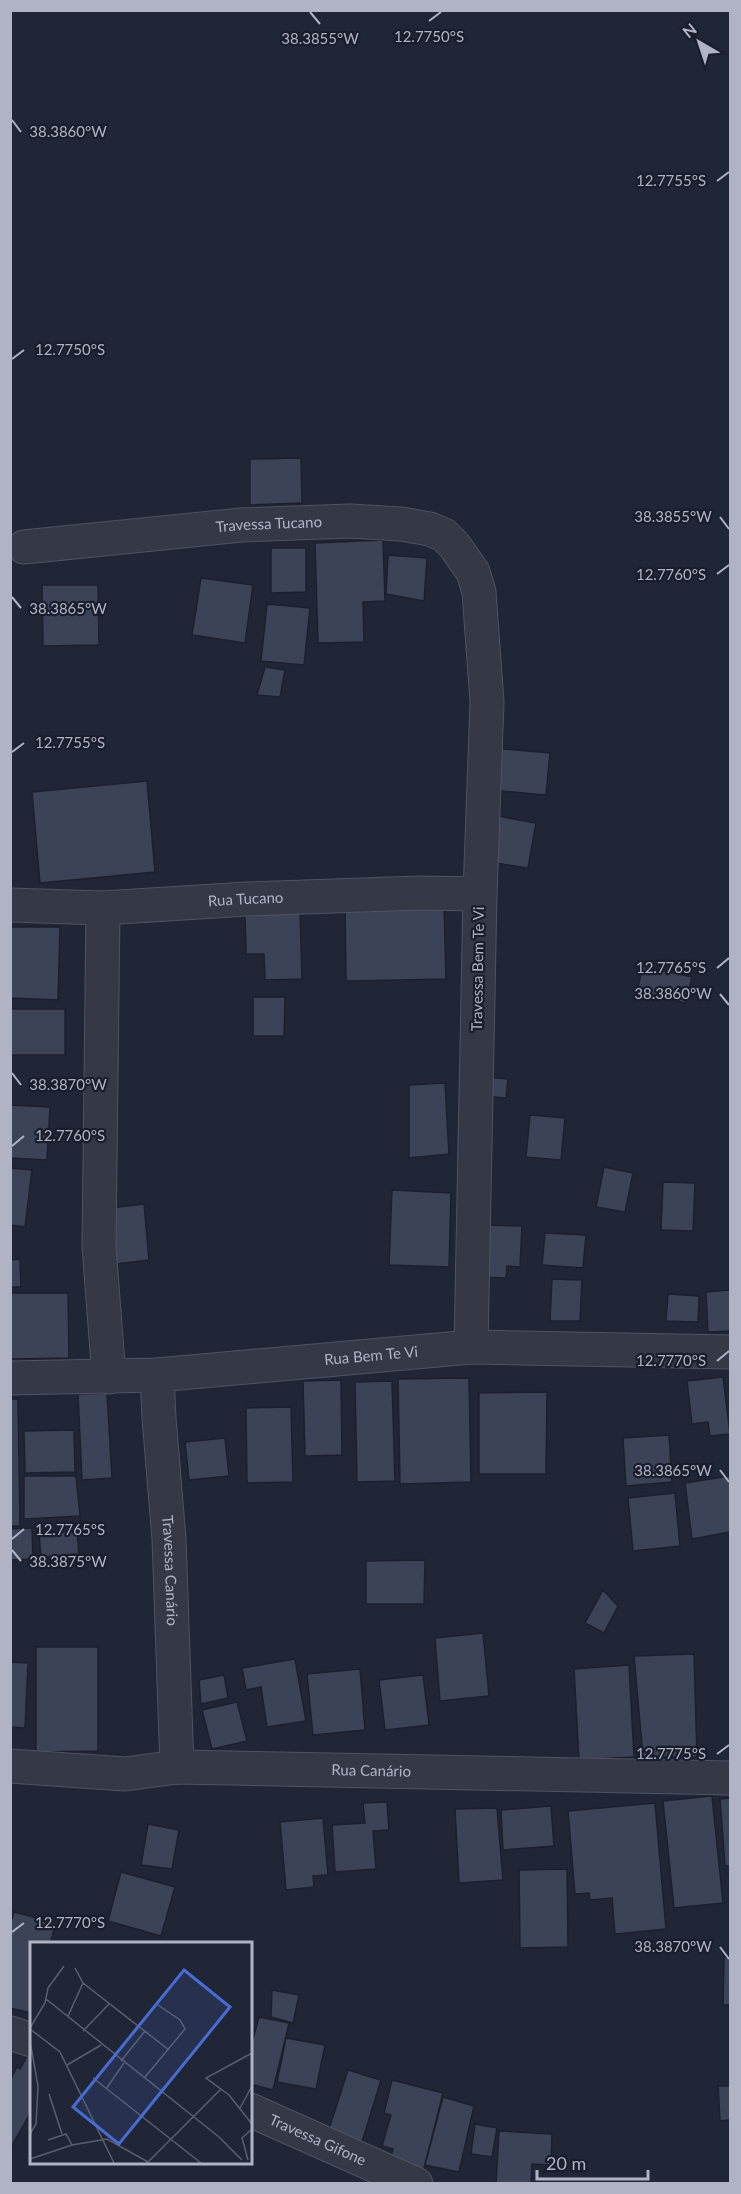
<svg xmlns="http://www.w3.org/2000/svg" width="741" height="2194" viewBox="0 0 741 2194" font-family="Lato,sans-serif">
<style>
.building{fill:#3d4357;stroke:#1c202e;stroke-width:1.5}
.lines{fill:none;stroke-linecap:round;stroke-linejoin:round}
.minor-casing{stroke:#4f5362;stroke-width:35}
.minor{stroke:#353847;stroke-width:33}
.ticks{fill:none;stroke:#afb3c4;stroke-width:2}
.labels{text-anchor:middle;stroke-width:4.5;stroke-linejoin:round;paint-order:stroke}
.street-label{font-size:15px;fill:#afb3c4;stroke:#1a1e2c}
.inset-road{fill:none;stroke:#5a5e6f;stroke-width:1.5}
.view{fill:#496cd2;fill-opacity:0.15;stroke:#496cd2;stroke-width:3}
.inset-edge{fill:none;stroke:#afb3c4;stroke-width:3}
.ticks-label{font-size:15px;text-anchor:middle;fill:#afb3c4;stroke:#1a1e2c;stroke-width:4.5;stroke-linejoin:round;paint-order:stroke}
</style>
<rect width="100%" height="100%" fill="#212637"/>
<!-- building -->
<path class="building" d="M301 458 302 503 250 505V459Z
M383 540 385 601 363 602 364 642 318 643 315 543Z
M271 548H306V592L271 593Z
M388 555 427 558 424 601 386 594Z
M201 578 253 585 245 643 192 635Z
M42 585H98L99 645 43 646Z
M267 604 310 608 304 665 261 661Z
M265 667 285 670 280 697 257 695Z
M494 748 550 753 546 795 491 790Z
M147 781 155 872 40 883 32 792Z
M497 816 536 823 528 868 489 862Z
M444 904 446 979 346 981 345 906Z
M300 911 302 979 265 980 264 954H246L245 913Z
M10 927H60L58 1000 10 998Z
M643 966 692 977 685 1003 637 991Z
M253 997H285L284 1036H253Z
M10 1009H65V1055H10Z
M485 1077 508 1079 506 1098 483 1096Z
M445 1083 449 1154 409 1158V1085Z
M10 1105 50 1107 47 1160 10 1158Z
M530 1115 565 1118 561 1160 526 1157Z
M604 1167 633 1173 625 1212 596 1207Z
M10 1168 32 1170 25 1227 10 1225Z
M663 1182 695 1183 693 1231 661 1230Z
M392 1190 451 1193 449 1267 389 1265Z
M144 1204 149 1260 116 1264 110 1208Z
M483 1225 522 1226 520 1267 507 1266 506 1278 479 1277Z
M545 1233 586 1235 583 1268 542 1265Z
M20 1259 21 1287H10V1260Z
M552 1279 582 1280 580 1321H550Z
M730 1290V1331L708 1332 706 1292Z
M10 1293H68L69 1358 10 1359Z
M668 1294 699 1296 698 1322 666 1321Z
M723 1377 730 1434 710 1436 708 1422 692 1424 687 1381Z
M469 1378 471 1482 400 1484 398 1379Z
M341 1380 342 1455 305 1456 303 1381Z
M392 1381 395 1481 357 1482 355 1382Z
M547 1392 546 1474H479V1393Z
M107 1393 112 1478 82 1480 78 1394Z
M10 1399H18L20 1526H10Z
M291 1407 293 1482 247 1483 246 1408Z
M74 1430 75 1472 25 1473 24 1431Z
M669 1435 672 1482 626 1486 623 1438Z
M225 1438 229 1476 189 1480 185 1442Z
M24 1476H76L80 1516 24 1519Z
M730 1476V1532L692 1539 685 1483Z
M675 1493 680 1546 633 1551 628 1498Z
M32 1528 33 1559 10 1560V1529Z
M77 1531 79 1554 41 1557 39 1534Z
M425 1560 424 1604H366V1561Z
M603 1590 618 1606 604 1633 585 1623Z
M483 1633 489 1696 440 1701 435 1638Z
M36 1647H98V1751L36 1752Z
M694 1654 697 1757H643L634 1656Z
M295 1659 306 1721 267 1727 261 1687 246 1690 242 1668Z
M10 1662 28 1663 25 1728 10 1727Z
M629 1665 634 1757 579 1760 574 1669Z
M360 1669 365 1730 313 1735 307 1674Z
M224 1675 228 1698 201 1704 199 1680Z
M423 1675 429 1725 385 1730 379 1680Z
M237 1702 247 1741 212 1749 202 1710Z
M712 1796 723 1903 674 1908 663 1801Z
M730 1798V1866H725L720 1799Z
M387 1802 389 1830 373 1831 376 1869 335 1872 332 1825 365 1823 363 1803Z
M655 1803 666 1929 615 1934 612 1898 590 1900 589 1893 575 1894 568 1811Z
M551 1806 554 1846 503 1850 501 1810Z
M497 1808 503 1880 459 1883 455 1809Z
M323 1818 328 1875 313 1876 314 1887 286 1890 280 1822Z
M148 1824 179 1830 172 1869 141 1865Z
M567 1869 568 1947 520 1948 519 1870Z
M121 1872 175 1887 161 1936 108 1921Z
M14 1912 56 1923 50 1944H32L31 2013 10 2008V1925Z
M724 1957H730V2005H723Z
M272 1990 299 1995 293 2023 271 2017Z
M259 2017 289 2023 273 2090 250 2084V2050Z
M286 2038 325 2045 316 2089 277 2082Z
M31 2049 32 2110 11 2147 10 2080 17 2067 20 2069Z
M348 2070 381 2080 362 2142 328 2132Z
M392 2080 443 2093 423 2172 389 2164 393 2149 382 2146 391 2115 384 2113Z
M718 2086H730V2120L720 2121Z
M443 2097 474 2106 459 2172 425 2165Z
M475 2124 497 2128 492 2157 471 2154Z
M499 2131 552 2134 551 2165 532 2164 531 2184H496Z"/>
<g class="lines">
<defs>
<g id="minor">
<path id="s1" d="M24 547 241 525 350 521 401 524 430 529 444 535 454 545 473 572 479 592 487 702 480 894 471 1347"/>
<path id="s2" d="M10 905 103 908 247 899 420 893 480 894"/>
<path d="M103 908 99 1247 109 1377"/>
<path id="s3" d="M157 1375 159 1418 169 1539 177 1767"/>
<path id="s4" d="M10 1378 157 1375 471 1347 730 1352"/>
<path id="s5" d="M10 1766 125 1774 177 1767 730 1778"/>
<path d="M10 2033 32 2040"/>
<path id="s6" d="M250 2110 416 2184"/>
</g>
</defs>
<!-- minor casing -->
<use href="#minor" class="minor-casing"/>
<!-- minor -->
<use href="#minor" class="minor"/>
</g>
<!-- ticks -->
<path class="ticks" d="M310 12 320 24M429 21 441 12M12 120 21 132M717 181 729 172M12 359 24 350M720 517 729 529M717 574 729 565M12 597 21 608M12 752 24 743M717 968 729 958M720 994 729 1005M12 1073 21 1085M12 1146 24 1136M717 1361 729 1351M720 1470 729 1482M12 1539 24 1529M12 1550 21 1561M717 1754 729 1745M12 1932 24 1923M720 1947 729 1959"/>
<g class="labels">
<!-- street labels -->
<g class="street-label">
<text dy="5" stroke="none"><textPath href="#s1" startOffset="246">Travessa Tucano</textPath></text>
<text dy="5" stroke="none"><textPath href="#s2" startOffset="236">Rua Tucano</textPath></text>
<text transform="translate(478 969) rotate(-89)" y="5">Travessa Bem Te Vi</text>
<text dy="5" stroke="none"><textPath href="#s4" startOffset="362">Rua Bem Te Vi</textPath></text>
<text dy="5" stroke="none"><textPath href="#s3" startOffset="196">Travessa Canário</textPath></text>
<text dy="5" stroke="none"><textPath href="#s5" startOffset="362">Rua Canário</textPath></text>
<text dy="5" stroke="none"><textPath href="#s6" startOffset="74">Travessa Gifone</textPath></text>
</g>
</g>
<!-- overview -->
<g transform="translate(30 1942)">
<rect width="222" height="222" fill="#212637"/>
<path class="inset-road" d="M45 26 53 41 139 108M16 57 189 195 212 218M38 74 53 41M0 86 15 61 18 46 34 24M0 87 30 110 84 221M53 89 79 62M0 99 8 144 6 182 0 192M222 111 176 136 199 153 222 182M91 119 115 89M37 123 71 103M115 135 155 87 150 78 128 63M63 136 171 221M76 147 94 121M19 152 32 192M210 166 222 144M18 198 36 192 42 203M0 217 42 203 77 197 118 220M218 218 212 196 222 187M117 221 191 147"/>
<path class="view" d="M154 28 200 65 89 202 43 165Z"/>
<rect width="222" height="222" class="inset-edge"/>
</g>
<g class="ticks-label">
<text x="429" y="42">12.7750°S</text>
<text x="320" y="44">38.3855°W</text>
<text x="68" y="137">38.3860°W</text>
<text x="671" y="186">12.7755°S</text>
<text x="70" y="355">12.7750°S</text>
<text x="673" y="522">38.3855°W</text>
<text x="671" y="580">12.7760°S</text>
<text x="68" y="614">38.3865°W</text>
<text x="70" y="748">12.7755°S</text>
<text x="671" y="973">12.7765°S</text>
<text x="673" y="999">38.3860°W</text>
<text x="68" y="1090">38.3870°W</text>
<text x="70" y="1141">12.7760°S</text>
<text x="671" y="1366">12.7770°S</text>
<text x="673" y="1476">38.3865°W</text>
<text x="70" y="1535">12.7765°S</text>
<text x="68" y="1567">38.3875°W</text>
<text x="671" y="1759">12.7775°S</text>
<text x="70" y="1928">12.7770°S</text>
<text x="673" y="1952">38.3870°W</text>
</g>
<!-- border -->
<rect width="741" height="2194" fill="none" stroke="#afb3c4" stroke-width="24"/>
<!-- north arrow -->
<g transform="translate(699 42) rotate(321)" stroke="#1a1e2c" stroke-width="4.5" paint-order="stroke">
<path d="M0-4.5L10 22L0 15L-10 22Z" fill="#afb3c4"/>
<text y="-9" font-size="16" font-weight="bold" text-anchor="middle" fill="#afb3c4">N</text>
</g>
<!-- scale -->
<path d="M537 2170v9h111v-9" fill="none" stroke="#afb3c4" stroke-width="3"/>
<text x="546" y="2170" font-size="18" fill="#afb3c4" stroke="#1a1e2c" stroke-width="4.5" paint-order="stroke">20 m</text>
</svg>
